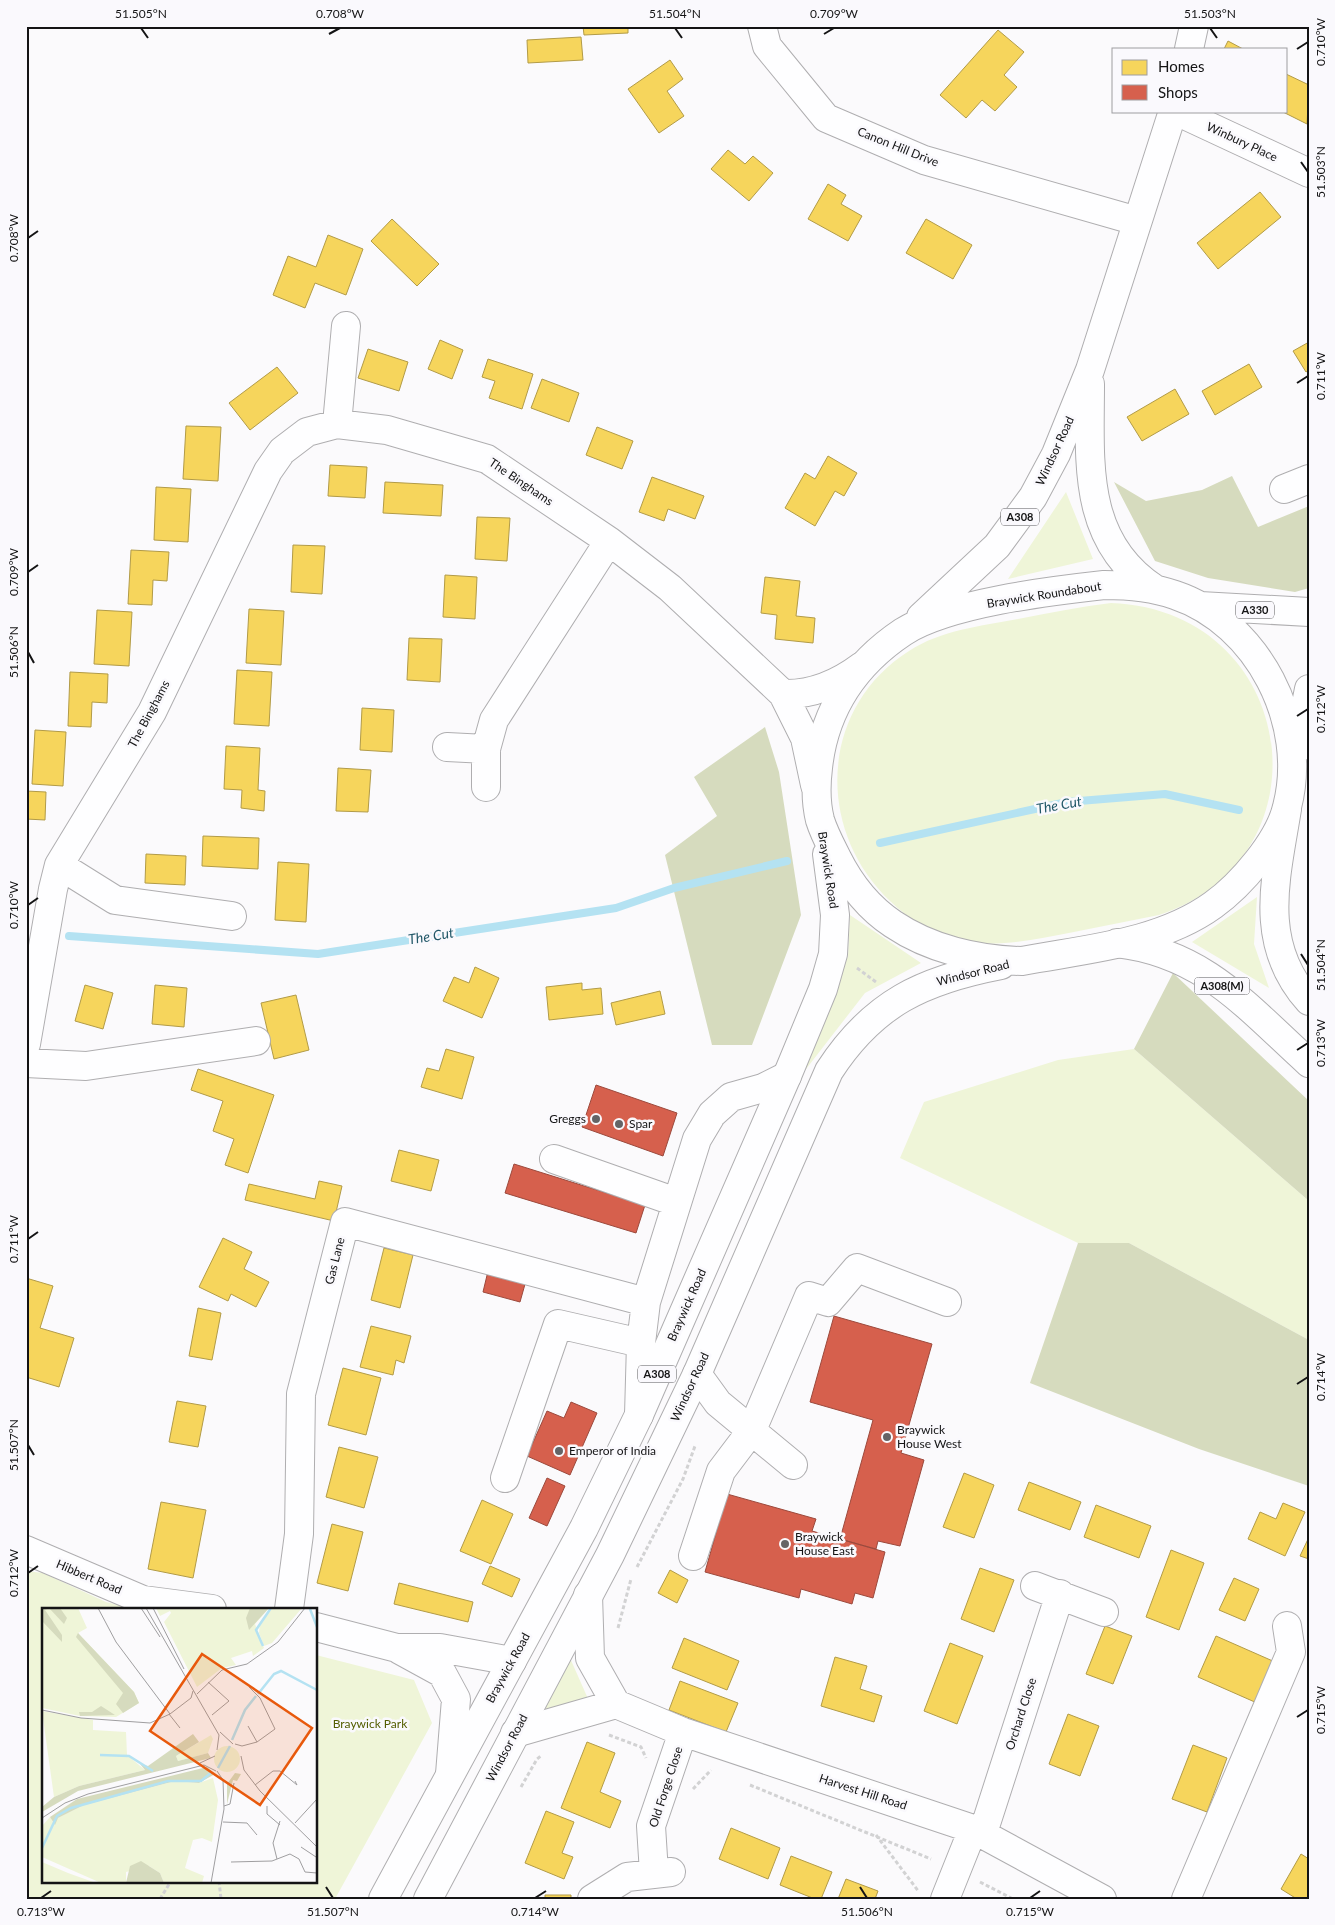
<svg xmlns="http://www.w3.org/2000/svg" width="1335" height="1925" viewBox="0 0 1335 1925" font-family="Lato,sans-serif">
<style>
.green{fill:#eff5d8}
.forest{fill:#d6dbbe}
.homes{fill:#f6d55c;stroke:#b29b47}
.shops{fill:#d6604d;stroke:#9c493c}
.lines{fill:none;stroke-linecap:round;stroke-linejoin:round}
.stream{stroke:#b4e2f2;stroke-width:8}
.minor-casing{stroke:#afaeb0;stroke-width:30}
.major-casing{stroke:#afaeb0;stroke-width:30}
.highway-casing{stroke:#afaeb0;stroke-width:30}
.path{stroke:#d2d2d3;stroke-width:3;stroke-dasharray:4 2.5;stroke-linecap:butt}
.minor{stroke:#fefeff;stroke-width:28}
.major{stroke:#fefeff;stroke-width:28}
.highway{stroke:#fefeff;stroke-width:28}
.ticks{fill:none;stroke:#141415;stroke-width:2}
.poi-dot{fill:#656466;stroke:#faf9fd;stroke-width:2}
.labels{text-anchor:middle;stroke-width:5;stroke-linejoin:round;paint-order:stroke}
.shield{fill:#faf9fd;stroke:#59595b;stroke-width:1}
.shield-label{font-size:11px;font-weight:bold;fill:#141415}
.street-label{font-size:12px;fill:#141415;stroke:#faf9fd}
.poi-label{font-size:12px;fill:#141415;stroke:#faf9fd;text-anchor:start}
.park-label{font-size:12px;fill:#545d02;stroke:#faf9fd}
.water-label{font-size:14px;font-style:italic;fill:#225868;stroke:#faf9fd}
.inset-river{fill:none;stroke:#b4e2f2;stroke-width:2.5}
.inset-road{fill:none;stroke:#9f9ea0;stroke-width:1}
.view{fill:#e8590c;fill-opacity:0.15;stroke:#e8590c;stroke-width:2.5}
.inset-edge{fill:none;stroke:#141415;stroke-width:2.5}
.neatline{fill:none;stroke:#141415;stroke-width:2}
.ticks-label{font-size:12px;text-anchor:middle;fill:#141415}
</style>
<rect width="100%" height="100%" fill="#fbfafc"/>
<!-- green -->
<path class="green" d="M1066 492 1093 559 1008 579Z
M1111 603C1298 610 1334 857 1159 915 1131 921 1102 926 1074 932 1036 939 996 949 957 940 932 935 909 919 890 901 815 830 819 708 909 651 941 630 981 626 1018 619 1049 613 1079 607 1111 603Z
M1257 897 1254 944 1269 988 1192 942Z
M850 915 921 963 865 993 803 1073 848 956Z
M1134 1049 1309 1201V1340L1129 1243H1078L900 1158 924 1102 1058 1060Z
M26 1571 43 1573 106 1602 134 1609H44V1881H316V1655L414 1680 432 1723 335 1899H26Z
M570 1658 589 1701 543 1710Z"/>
<!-- forest -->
<path class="forest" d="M1232 476 1258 527 1309 506V588L1295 592 1208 578 1155 561 1114 482 1146 501 1202 490Z
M765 727 779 772 801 915 752 1045H712L665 855 717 816 694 777Z
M1173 973 1309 1101V1201L1134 1049Z
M1078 1243H1129L1309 1340V1486L1199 1449 1030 1383Z"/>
<!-- homes -->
<path class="homes" d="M583 26H628V33L584 35Z
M998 30 1024 52 1004 75 1017 87 995 111 982 100 966 118 940 95Z
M581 37 583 60 528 63 527 40Z
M1228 41 1243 49H1224Z
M670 60 683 79 667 91 684 116 659 133 628 89Z
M1286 74 1309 85 1307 124 1281 111H1286Z
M728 150 745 164 753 156 773 173 749 201 711 169Z
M828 184 846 195 841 204 862 216 848 241 808 219Z
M1260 192 1281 217 1218 269 1197 243Z
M392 219 439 264 417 286 371 241Z
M926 219 972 245 953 279 906 253Z
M328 235 363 249 346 295 315 283 305 308 273 295 288 256 316 267Z
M440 340 463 350 452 379 428 369Z
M1309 342V370L1306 372 1293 351Z
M368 349 408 362 399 391 358 378Z
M488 359 533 374 522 409 489 398 495 381 482 377Z
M1249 364 1262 387 1215 415 1202 391Z
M277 367 298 393 250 430 229 403Z
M542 379 579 393 569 422 531 408Z
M1175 389 1189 414 1142 441 1127 417Z
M186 426 221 427 218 481 183 479Z
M597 427 633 441 622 469 586 455Z
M828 456 857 473 844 496 835 491 815 526 785 508 805 473 815 479Z
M330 465 367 467 365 498 328 496Z
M652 477 704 496 695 519 668 509 664 521 639 512Z
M385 482 443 485 441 516 383 513Z
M156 487 191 489 188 542 154 540Z
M477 517 510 518 507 561 475 559Z
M293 545 325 546 322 594 291 592Z
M131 550 169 552 167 581 153 580 152 605 128 604Z
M445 575 477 577 475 619 443 617Z
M765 577 800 581 796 616 815 618 813 643 775 639 777 615 761 613Z
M249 609 284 611 281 665 246 663Z
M97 610 132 612 129 666 94 664Z
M409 638 442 639 440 682 407 680Z
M237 670 272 672 269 726 234 724Z
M70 672 108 674 107 703 92 702 91 727 68 726Z
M362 708 394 710 392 752 360 750Z
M35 730 66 732 63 786 32 784Z
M226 746 260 748 258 790 265 791 264 811 241 808 242 790 224 789Z
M338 768 371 770 368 812 336 811Z
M26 791 46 792 45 820 26 819V821Z
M203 836 259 838 258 869 202 866Z
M146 854 186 856 185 885 145 883Z
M278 862 309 864 306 922 275 920Z
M475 967 499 978 482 1018 443 1001 454 977 469 983Z
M582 983V990L601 988 603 1014 549 1020 546 987Z
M85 985 113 993 103 1029 75 1021Z
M155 985 187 988 184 1027 152 1024Z
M660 991 665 1014 616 1025 611 1003Z
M296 995 309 1050 274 1059 261 1003Z
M446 1049 474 1057 462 1099 421 1087 427 1068 439 1071Z
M198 1069 274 1095 248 1173 225 1165 234 1139 213 1131 223 1101 191 1090Z
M399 1150 439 1160 431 1191 391 1181Z
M319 1181 342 1186 334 1221 245 1200 249 1184 315 1199Z
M223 1238 252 1252 244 1269 269 1282 256 1307 231 1294 228 1301 199 1287Z
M384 1248 413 1255 400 1308 371 1300Z
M26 1278 53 1286 40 1328 74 1338 59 1387 26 1377Z
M198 1308 221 1313 212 1360 189 1356Z
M371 1326 411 1336 404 1363 396 1360 393 1375 360 1367Z
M343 1368 381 1378 366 1435 328 1425Z
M177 1401 206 1406 198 1447 169 1442Z
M339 1447 378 1457 364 1508 326 1497Z
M964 1473 994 1485 974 1538 943 1527Z
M1029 1482 1081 1502 1070 1530 1018 1510Z
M482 1500 513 1514 491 1564 460 1551Z
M161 1502 206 1510 193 1578 148 1569Z
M1283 1503 1305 1512 1285 1556 1248 1539 1260 1512 1276 1519Z
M1096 1505 1151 1526 1139 1558 1084 1537Z
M332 1524 363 1532 348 1591 317 1583Z
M1309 1537V1559L1300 1556Z
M1171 1550 1204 1563 1179 1630 1146 1617Z
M490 1566 520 1579 512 1597 482 1584Z
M980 1568 1014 1580 994 1632 961 1619Z
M670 1570 688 1580 677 1603 658 1593Z
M1234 1578 1259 1589 1245 1621 1219 1610Z
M399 1583 473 1602 468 1622 394 1604Z
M1105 1626 1132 1636 1113 1684 1086 1674Z
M1216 1636 1275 1662 1257 1703 1198 1677Z
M684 1638 739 1661 727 1690 672 1668Z
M950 1643 983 1656 957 1724 924 1711Z
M835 1657 867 1666 860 1689 882 1696 874 1722 821 1706Z
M680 1681 738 1703 726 1732 669 1710Z
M1068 1714 1099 1726 1080 1776 1049 1764Z
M587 1742 615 1753 600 1792 621 1801 610 1828 561 1808Z
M1193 1745 1227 1758 1207 1812 1172 1799Z
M546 1811 574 1822 562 1853 573 1857 564 1879 525 1863Z
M731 1828 780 1848 768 1879 719 1859Z
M1301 1854 1309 1859V1899H1297L1281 1889Z
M791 1856 832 1872 821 1899H815L780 1885Z
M846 1879 878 1891 875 1899H838Z
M545 1895H571V1899H545Z"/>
<!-- shops -->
<path class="shops" d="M596 1085 677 1113 663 1156 582 1127Z
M514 1164 645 1205 636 1233 505 1193Z
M489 1267 527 1277 520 1302 483 1292Z
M834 1316 932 1344 901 1453 924 1460 900 1546 878 1541 876 1549 840 1539 873 1420 810 1402Z
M571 1402 597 1413 570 1475 527 1456 547 1411 564 1418Z
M547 1478 565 1486 547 1526 529 1518Z
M727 1494 816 1519 812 1531 885 1552 873 1598 855 1593 852 1604 801 1589 799 1598 705 1572Z"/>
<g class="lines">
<!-- stream -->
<path class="stream" d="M880 843 1067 802 1165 794 1239 810
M69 936 318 954 616 908 674 888 787 861"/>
<defs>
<path id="minor" d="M762 26 767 46 826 118 924 160 1137 221
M1176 111 1309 173
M337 424 346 326
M1284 489 1309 479
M783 694C813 695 838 684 862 666
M447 747 486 749
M486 787V749L494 720 609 541
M59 865 115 900 232 916
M26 1044 53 889 59 865 152 712 268 471 282 451 307 432 337 424 387 430 487 459 609 541 670 588 783 694 805 738 815 785
M26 1063 86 1066 256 1041
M554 1159 676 1202
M697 1374 718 1403 793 1465
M639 1415 641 1343 646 1302 697 1139 712 1114 731 1097 763 1088 787 1076
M505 1478 558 1324 641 1343
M26 1550 143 1600 212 1609
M693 1556 721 1471 752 1430 809 1296 828 1302 857 1268 947 1302
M1035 1586 1104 1612
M588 1595 590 1658 616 1704
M289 1609 299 1534 301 1394 345 1222 646 1302
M316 1627 397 1648H440L512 1661
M400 1650 442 1673 456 1699 450 1774
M515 1733 616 1704 683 1732 973 1829 1102 1899
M983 1833 1060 1594
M654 1873 651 1826 683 1732
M592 1899 627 1877 671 1872
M945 1899 973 1829
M1186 1899 1291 1652 1287 1626"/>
<path id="major" d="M1189 49 1194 26
M1090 384C1090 461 1081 541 1155 589
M1104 585C1129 585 1152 587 1175 595 1258 623 1309 723 1287 807 1279 841 1241 885 1213 905 1159 944 1085 949 1022 961 977 960 930 949 893 924 869 908 850 884 837 858 831 846 824 833 820 820 816 804 816 784 818 768 824 710 855 664 903 632 948 603 1050 591 1104 585Z
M1200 606 1309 612
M921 617 997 546 1033 497 1056 454 1090 370 1173 111
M1297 749 1309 689
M383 1899 584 1528 639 1415 787 1076 823 989 833 954 835 915 827 854
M428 1899 610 1555 697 1374 829 1071C873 1003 923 980 1001 965"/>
<path id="highway" d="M1287 809C1276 878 1257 943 1309 1001
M1117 943C1204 953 1247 1007 1309 1063"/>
</defs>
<!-- minor casing -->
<use href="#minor" class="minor-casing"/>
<!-- major casing -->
<use href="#major" class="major-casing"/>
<!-- highway casing -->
<use href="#highway" class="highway-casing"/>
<!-- path -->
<path class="path" d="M857 968 876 982
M637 1567 683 1479 695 1446
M618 1628 631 1579
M609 1735 641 1747 646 1758
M750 1785 931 1859
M521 1787 537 1759 542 1755
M693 1789 711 1770
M876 1835 919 1892
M219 1881 221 1899
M980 1882 1013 1899
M160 1899 171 1881"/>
<!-- minor -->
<use href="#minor" class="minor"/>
<!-- major -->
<use href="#major" class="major"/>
<!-- highway -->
<use href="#highway" class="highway"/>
</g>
<!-- ticks -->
<path class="ticks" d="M141 28 148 38M675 28 682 38M1210 28 1217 38M329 34 340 28M824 34 834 28M1297 49 1308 42M1301 162 1308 172M28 238 38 231M1297 383 1308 376M28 572 38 565M28 652 34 663M1297 716 1308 709M28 905 38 898M1301 954 1308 965M1297 1050 1308 1043M28 1239 38 1232M1297 1384 1308 1377M28 1445 34 1455M28 1573 38 1566M1297 1717 1308 1710M326 1887 333 1898M860 1887 867 1898M41 1898 51 1891M535 1898 546 1891M1030 1898 1040 1891"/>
<!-- markers -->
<g class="poi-dot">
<circle cx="596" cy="1119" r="5"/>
<circle cx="619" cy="1124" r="5"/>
<circle cx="887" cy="1437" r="5"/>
<circle cx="559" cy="1451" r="5"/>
<circle cx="785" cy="1544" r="5"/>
</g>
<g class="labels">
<!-- shield labels -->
<g class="shield">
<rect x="1001" y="508.5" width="38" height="17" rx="4"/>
<rect x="1236" y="601.5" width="38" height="17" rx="4"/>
<rect x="1194.5" y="977.5" width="55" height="17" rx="4"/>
<rect x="638" y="1365.5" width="38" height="17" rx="4"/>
</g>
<g class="shield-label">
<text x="1020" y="521">A308</text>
<text x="1255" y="614">A330</text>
<text x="1222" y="990">A308(M)</text>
<text x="657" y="1378">A308</text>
</g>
<!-- street labels -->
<g class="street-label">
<text transform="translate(1242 142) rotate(25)" y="4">Winbury Place</text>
<text transform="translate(898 147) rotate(22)" y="4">Canon Hill Drive</text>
<text transform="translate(1055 451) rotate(-65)" y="4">Windsor Road</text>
<text transform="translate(521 482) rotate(34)" y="4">The Binghams</text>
<text transform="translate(1044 595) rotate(-9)" y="4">Braywick Roundabout</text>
<text transform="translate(149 714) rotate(-62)" y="4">The Binghams</text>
<text transform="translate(828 870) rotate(81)" y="4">Braywick Road</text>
<text transform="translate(973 973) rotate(-14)" y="4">Windsor Road</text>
<text transform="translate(335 1261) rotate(-76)" y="4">Gas Lane</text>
<text transform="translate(687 1305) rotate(-66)" y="4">Braywick Road</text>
<text transform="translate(690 1387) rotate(-65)" y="4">Windsor Road</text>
<text transform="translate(89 1577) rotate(23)" y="4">Hibbert Road</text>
<text transform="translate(508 1668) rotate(-61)" y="4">Braywick Road</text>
<text transform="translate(1021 1714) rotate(-72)" y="4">Orchard Close</text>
<text transform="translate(507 1748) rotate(-62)" y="4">Windsor Road</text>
<text transform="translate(666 1787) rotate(-72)" y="4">Old Forge Close</text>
<text transform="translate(863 1792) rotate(18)" y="4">Harvest Hill Road</text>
</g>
<!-- poi labels -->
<g class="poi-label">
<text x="586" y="1123" text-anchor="end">Greggs</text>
<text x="629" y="1128">Spar</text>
<text x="897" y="1434">Braywick<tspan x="897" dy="14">House West</tspan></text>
<text x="569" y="1455">Emperor of India</text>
<text x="795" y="1541">Braywick<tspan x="795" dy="14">House East</tspan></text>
</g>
<!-- park labels -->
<g class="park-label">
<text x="370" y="1728">Braywick Park</text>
</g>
<!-- water labels -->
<g class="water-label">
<text transform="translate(1059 805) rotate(-10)" y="5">The Cut</text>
<text transform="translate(431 936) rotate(-9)" y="5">The Cut</text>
</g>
</g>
<!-- overview -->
<g transform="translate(42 1608)">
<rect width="275" height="275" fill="#fbfafc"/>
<path d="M0 0H36L45 20 36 25 92 84 97 95 74 109 38 108 0 100ZM114 0H227L213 16 222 40 211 48 210 43 189 50 194 57 180 60 155 79 122 14 129 5 128 3 118 8ZM231 0H260L230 35 222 38 217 25 218 15ZM0 103 51 112V122L84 124 85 147 103 162 37 178 12 189ZM169 127 171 131 166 145 136 153 134 148ZM172 151a13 13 0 1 1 26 0a13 13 0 1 1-26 0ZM171 170 176 192 170 234 160 230 151 232 143 260 162 268 160 275H122L118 265 107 258 84 264V275H59L0 249V218L8 209 12 216 16 210 42 197 133 173 157 175ZM0 254 26 265 54 275H0Z" fill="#eff5d8"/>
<path d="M0 0H18L25 10 22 16 7 0 3 2 20 27V34L0 13ZM208 0H227L207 22 204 10ZM36 25 92 84 97 95 81 105 74 96 81 85 34 29ZM59 98 73 107 38 108 37 104H50ZM151 126 157 134 134 148 136 153 166 145 169 150 36 183 0 204V199L12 189 37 178 103 162 98 156 106 158ZM165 159 173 166 157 175 133 173 42 197 16 210 13 217 8 209 35 191ZM193 165 199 166 195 173 191 172 185 196V176ZM99 253 118 265 122 275H84L88 258Z" fill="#d6dbbe"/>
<path class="inset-river" d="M268 1 275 19M221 38 214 22 229 0M216 86 232 66 239 63 275 82M190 132 203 102 214 88M58 147 87 148 111 163M176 160 188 138M0 240 15 208 29 200 126 173H159L170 164"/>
<path class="inset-road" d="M56 0 74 34 128 106M99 0 118 29M104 0 177 127 175 142M111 0 142 61M166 74 187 93 170 107M155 86 180 62 205 56 236 34 263 0M0 102 39 110 108 115 128 106 149 90 151 83M127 106 138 120M206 118 215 134M178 124 191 136M193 136 200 138 215 134 233 121 218 90 207 79M199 148 202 162 218 183 275 239M158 155 173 148M213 177 231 163H238L255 177 253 173M182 198 188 196 192 175M225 198V206L238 217M0 210 23 195 46 186 162 157 174 163M181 214 205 215 215 227M253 215 275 191M259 239 274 249M235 251 231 235 238 213M189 254 230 253 248 246 257 251 263 264 275 265M169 275 182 201 181 172 175 163"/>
<path class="view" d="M160 46 270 120 218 197 108 123Z"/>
<rect width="275" height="275" class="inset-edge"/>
</g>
<!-- border -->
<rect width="1335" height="1925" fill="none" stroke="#faf9fd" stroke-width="55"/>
<!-- legend -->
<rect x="1112" y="48" width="175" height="65" fill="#faf9fd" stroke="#9e9da0"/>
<rect x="1122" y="60" width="25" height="15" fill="#f6d55c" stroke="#9e9da0"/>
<text x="1158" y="72" font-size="15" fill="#141415">Homes</text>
<rect x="1122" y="85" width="25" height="15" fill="#d6604d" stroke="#9e9da0"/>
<text x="1158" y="98" font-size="15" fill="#141415">Shops</text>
<rect x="28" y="28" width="1280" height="1870" class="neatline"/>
<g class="ticks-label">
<text x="141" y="18">51.505°N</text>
<text x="340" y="18">0.708°W</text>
<text x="675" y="18">51.504°N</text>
<text x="834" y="18">0.709°W</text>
<text x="1210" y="18">51.503°N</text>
<text transform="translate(1321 42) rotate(-90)" y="4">0.710°W</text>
<text transform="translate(1321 172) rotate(-90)" y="4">51.503°N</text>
<text transform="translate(14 238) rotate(-90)" y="4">0.708°W</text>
<text transform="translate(1321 376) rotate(-90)" y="4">0.711°W</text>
<text transform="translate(14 572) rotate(-90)" y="4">0.709°W</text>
<text transform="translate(14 652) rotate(-90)" y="4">51.506°N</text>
<text transform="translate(1321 709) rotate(-90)" y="4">0.712°W</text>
<text transform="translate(14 905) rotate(-90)" y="4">0.710°W</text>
<text transform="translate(1321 965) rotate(-90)" y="4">51.504°N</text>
<text transform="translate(1321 1043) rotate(-90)" y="4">0.713°W</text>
<text transform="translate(14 1239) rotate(-90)" y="4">0.711°W</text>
<text transform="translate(1321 1377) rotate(-90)" y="4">0.714°W</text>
<text transform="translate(14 1445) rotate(-90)" y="4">51.507°N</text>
<text transform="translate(14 1573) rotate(-90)" y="4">0.712°W</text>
<text transform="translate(1321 1710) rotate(-90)" y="4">0.715°W</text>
<text x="41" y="1916">0.713°W</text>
<text x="333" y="1916">51.507°N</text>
<text x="535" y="1916">0.714°W</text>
<text x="867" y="1916">51.506°N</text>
<text x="1030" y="1916">0.715°W</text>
</g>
</svg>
